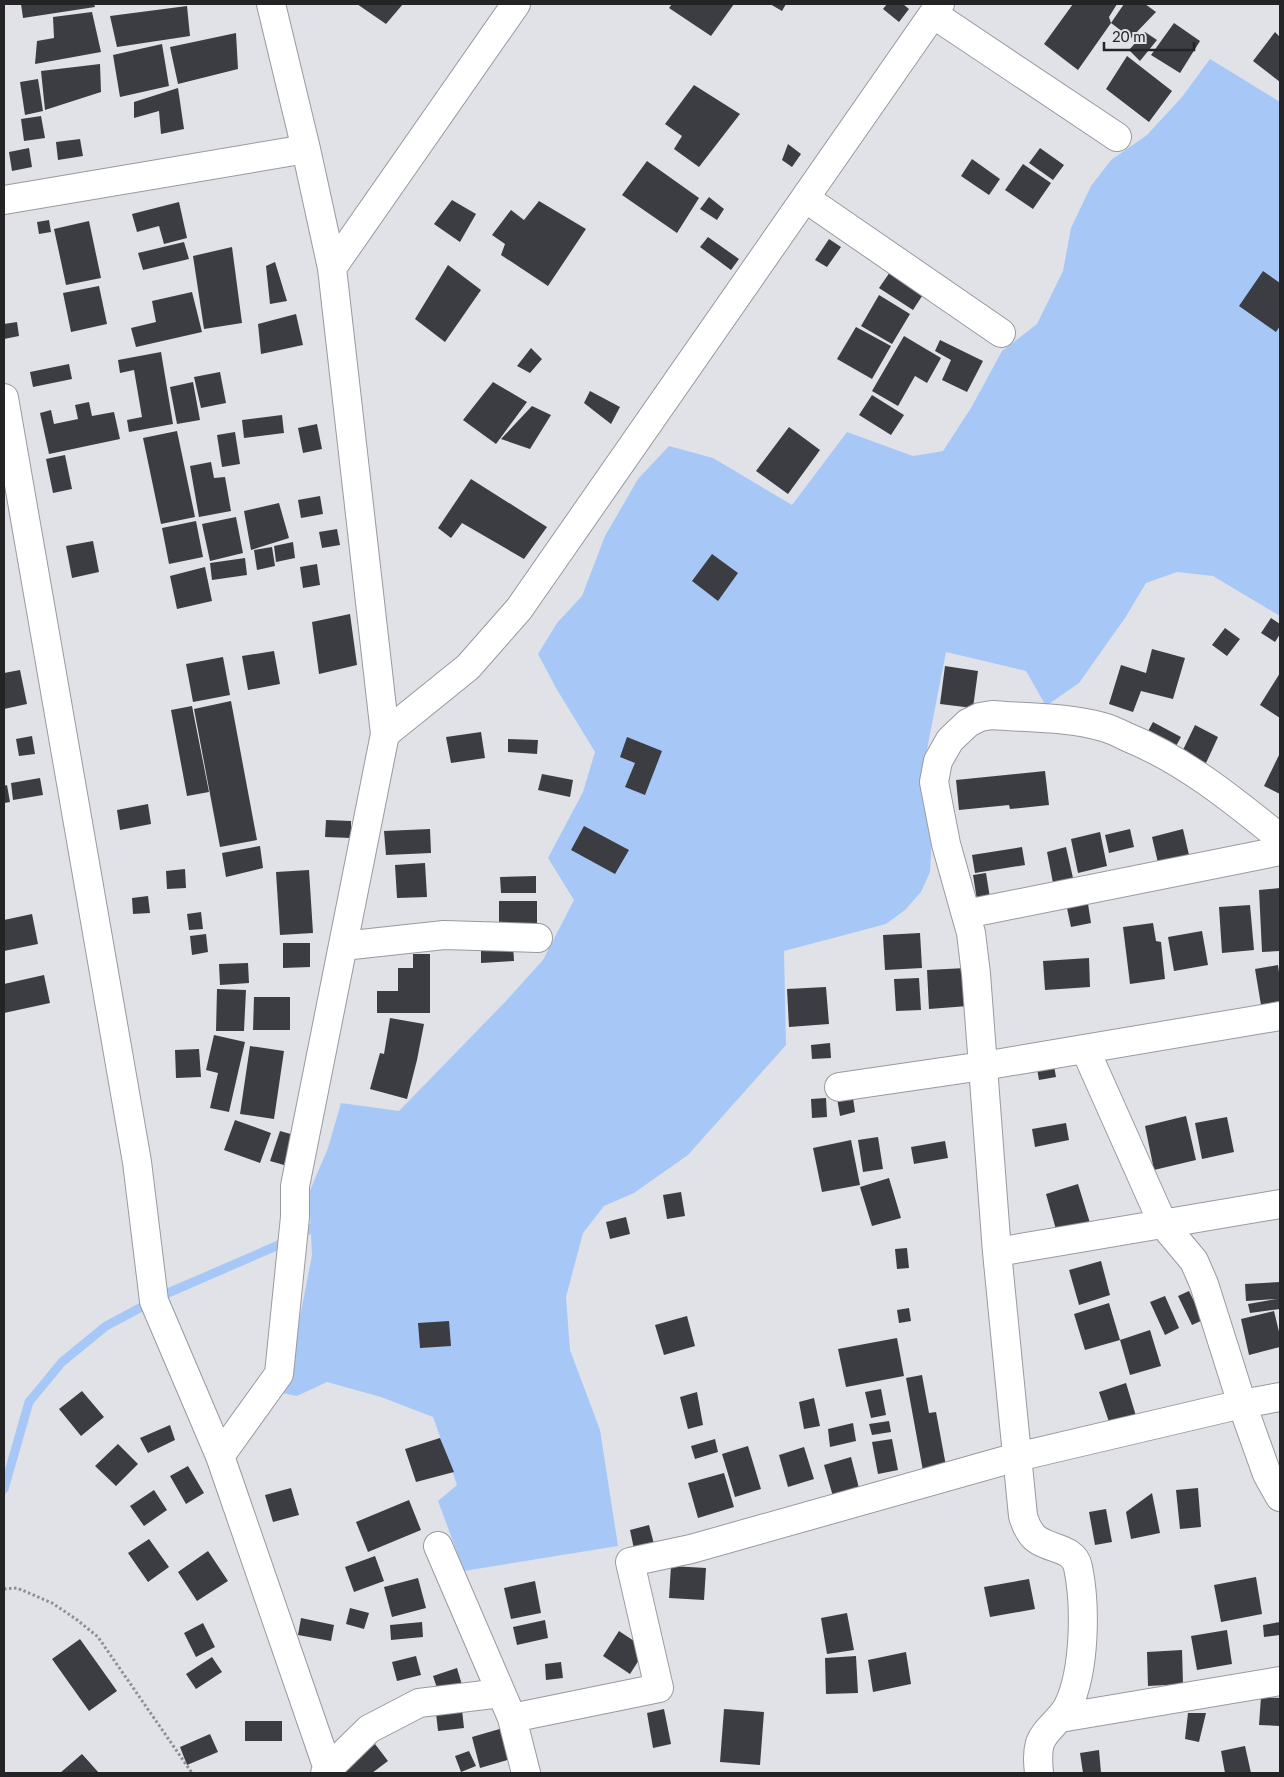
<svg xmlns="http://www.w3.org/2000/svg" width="1284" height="1777" viewBox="0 0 1284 1777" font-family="Lato,sans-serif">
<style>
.water{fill:#a7c8f7}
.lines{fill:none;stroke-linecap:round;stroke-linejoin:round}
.stream{stroke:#a7c8f7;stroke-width:9}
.building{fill:#3b3d42}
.street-casing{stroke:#989aa0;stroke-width:30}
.path{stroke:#8f9095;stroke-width:3;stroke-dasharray:2.5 2.5;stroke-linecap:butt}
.street{stroke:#fff;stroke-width:28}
</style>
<rect width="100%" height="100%" fill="#e0e2e8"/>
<!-- water -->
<path class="water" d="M1210 59 1280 102V616L1213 576 1177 572 1146 583 1125 618 1079 683 1046 706 1026 671 946 652 921 780 932 836 930 872 921 892 905 910 886 924 784 951 786 1045 688 1155 634 1193 604 1206 583 1233 566 1297 570 1350 600 1430 618 1546 464 1571 438 1501 457 1485 433 1417 381 1397 327 1382 297 1396 282 1393 299 1322 312 1255 309 1193 328 1148 341 1103 399 1111 506 1001 543 960 574 900 548 858 583 792 595 752 556 688 538 654 557 623 582 596 605 536 638 479 669 446 713 458 792 505 847 432 913 456 943 451 971 408 1002 351 1037 324 1063 271 1071 228 1091 186 1111 160 1147 135 1182 97Z"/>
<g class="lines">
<!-- stream -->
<path class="stream" d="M4 1489 29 1402 62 1362 106 1326 168 1293 297 1237 320 1223"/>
</g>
<!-- building -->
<path class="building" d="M21 4H94L95 7 23 18Z
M357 4H403L386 24Z
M672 4H734L711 36 669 8Z
M770 4H786L782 11Z
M887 4H903L909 9 899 22 883 9Z
M1073 4H1117L1109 17 1111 23 1078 70 1044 44Z
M1124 4H1145L1156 12 1131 38 1111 23Z
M187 6 190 36 117 47 110 16Z
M92 12 101 52 35 64 37 41 54 38 53 17Z
M1174 23 1200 41 1180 73 1151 55Z
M1145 32 1157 40 1140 61 1129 50Z
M1275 32 1280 37V82L1253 61Z
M236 33 238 69 178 84 170 47Z
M162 44 169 86 120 97 113 55Z
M1127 56 1172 91 1149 122 1106 89Z
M100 64 101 92 45 110 41 71Z
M38 79 43 111 25 115 20 82Z
M694 85 740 114 699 167 674 149 682 136 665 124Z
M178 88 184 129 161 134 159 111 134 118V102Z
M41 116 45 138 24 141 21 119Z
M80 139 83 156 58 160 56 142Z
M788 144 801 154 792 167 782 160Z
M29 148 32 167 12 171 9 152Z
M1040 148 1064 165 1053 180 1029 163Z
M972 159 1000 179 989 195 961 176Z
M647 161 699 198 677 233 622 195Z
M1023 164 1051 183 1033 209 1005 190Z
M709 197 724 209 717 220 700 209Z
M452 200 476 214 460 242 434 224Z
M539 201 586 229 548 286 501 255 505 244 492 235 511 210 524 220Z
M179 202 187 238 164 244 159 226 137 232 132 214Z
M49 220 51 232 39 234 37 222Z
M89 221 101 278 66 285 54 229Z
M708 237 739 259 731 270 700 247Z
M829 239 841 247 827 267 815 260Z
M184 242 189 259 143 270 138 253Z
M232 247 242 323 204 329 193 256Z
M275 262 287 301 270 304 266 266Z
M448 265 481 290 445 342 415 319Z
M1263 271 1280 283V326L1276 332 1239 306Z
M890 272 924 293 913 310 879 288Z
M99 286 107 324 71 332 63 293Z
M192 292 202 332 136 347 131 328 156 322 152 301Z
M879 295 910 314 892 344 861 326Z
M296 314 303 345 261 354 258 324Z
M17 322 19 336 4 339V324Z
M856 327 891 346 872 379 837 359Z
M904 336 941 358 927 383 915 376 898 406 872 391Z
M940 340 983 361 967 392 942 380 951 360 935 351Z
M531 348 542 359 530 373 517 366Z
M161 352 173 424 129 432 127 420 142 417 134 370 120 373 118 360Z
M69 364 72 379 33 387 30 372Z
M220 372 226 403 201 408 194 377Z
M193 382 200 420 177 424 170 387Z
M493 382 527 402 496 444 463 420Z
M590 391 620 407 611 424 584 403Z
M872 395 904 415 891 435 859 415Z
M89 402 92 416 114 412 120 439 49 454 40 413 51 410 54 424 78 419 75 405Z
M532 406 551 415 530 449 501 439Z
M282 415 284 433 244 438 242 420Z
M317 424 322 449 303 453 298 428Z
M789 427 820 450 788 494 756 471Z
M177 431 195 517 161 524 143 438Z
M235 432 240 464 222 467 217 435Z
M65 455 72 489 53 493 46 459Z
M211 462 214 478 225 477 231 511 199 517 190 466Z
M471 479 547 527 524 559 462 523 451 538 438 528Z
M320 496 323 514 301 518 298 500Z
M279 503 289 538 251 550 244 511Z
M236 517 243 553 210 561 202 524Z
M196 521 203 557 169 564 162 528Z
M337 529 340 545 322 548 319 532Z
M93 541 99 572 72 578 66 546Z
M293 542 295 558 276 562 274 546Z
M272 547 275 566 257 570 254 550Z
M712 554 738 573 718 601 692 581Z
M245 558 247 575 212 580 210 563Z
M317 564 320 585 303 588 300 567Z
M205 567 212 601 177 609 170 576Z
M350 614 357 665 319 674 312 622Z
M1271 618 1280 624V634L1275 642 1261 633Z
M1225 628 1240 639 1227 656 1212 645Z
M1152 649 1185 658 1173 699 1141 691 1133 712 1109 704 1121 665 1146 673Z
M274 651 280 684 248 690 242 656Z
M223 657 230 695 193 702 186 664Z
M945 666 978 671 973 708 940 704Z
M20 670 27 704 4 709V673Z
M1280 673V718L1260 705Z
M231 701 257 840 220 847 194 709Z
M192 706 209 792 187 796 171 710Z
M1153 722 1181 737 1175 748 1147 733Z
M1195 725 1218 737 1206 763 1182 752Z
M481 732 485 758 451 763 446 737Z
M32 736 35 754 19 756 16 739Z
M627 737 662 751 645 795 625 787 635 763 620 757Z
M508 739 538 740 537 754 508 752Z
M1280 753V794L1264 786Z
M1045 771 1049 805 1010 809 1009 805 959 810 956 780Z
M542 774 573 780 570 797 538 790Z
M40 778 43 795 13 800 11 783Z
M7 785 10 802 4 803V786Z
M148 804 151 824 120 830 117 810Z
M326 820 351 821V838L325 837Z
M584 826 629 850 615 874 571 850Z
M430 829 431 853 386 855 384 831Z
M1130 829 1134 847 1109 853 1105 835Z
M1183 829 1189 855 1158 863 1152 837Z
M1100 832 1107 866 1078 873 1071 839Z
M260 846 263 868 226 877 222 853Z
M1022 847 1025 865 975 873 972 855Z
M1066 847 1073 878 1053 883 1047 852Z
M425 863 427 897 397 898 395 865Z
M185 869 186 888 167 889 166 871Z
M309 870 313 933 280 935 276 872Z
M986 873 990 898 977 900 973 875Z
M536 876V893H501L500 877Z
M1280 888V951L1262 952 1259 890Z
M148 896 150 913 133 914 132 898Z
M499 901H537V924H499Z
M1088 904 1091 923 1071 927 1067 908Z
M1250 905 1254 950 1222 953 1219 907Z
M201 912 203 929 189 930 187 914Z
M32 914 38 944 4 951V920Z
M1153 923 1156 941 1161 942 1165 979 1130 984 1123 927Z
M1202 931 1208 965 1174 971 1168 937Z
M920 933 922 968 885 970 883 935Z
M206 934 208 952 192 955 190 936Z
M283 943H310V967L283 968Z
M513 943 514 961 481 963V944Z
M413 954H430V1013H377V991H398V968H413Z
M1089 958 1090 987 1045 990 1043 961Z
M248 963 249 983 220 985 219 964Z
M1278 965 1280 980V1001L1261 1005 1255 969Z
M966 968 968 1006 929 1009 927 970Z
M44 975 50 1003 4 1013V984Z
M919 978 921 1010 896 1011 894 979Z
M826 987 829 1024 789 1027 787 989Z
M217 989 246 990 244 1031H216Z
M254 997H290V1030H253Z
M390 1018 424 1024 417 1060 407 1099 370 1089 380 1053 384 1054Z
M214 1035 245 1042 229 1112 210 1108 218 1073 206 1070Z
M830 1043 831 1058 812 1059 811 1045Z
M250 1046 284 1051 274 1119 240 1114Z
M199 1049 201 1077 176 1078 175 1050Z
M1053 1060 1056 1077 1039 1080 1036 1063Z
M826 1098 827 1117 812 1118 811 1099Z
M837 1098H853L855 1112 840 1116Z
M1186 1116 1196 1160 1154 1170 1145 1126Z
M1227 1117 1234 1152 1202 1159 1195 1123Z
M235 1120 271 1133 260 1163 224 1150Z
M1066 1123 1069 1140 1035 1147 1032 1129Z
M280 1131 294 1135 284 1165 270 1161Z
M878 1137 883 1169 863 1172 858 1140Z
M851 1140 860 1185 822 1192 813 1148Z
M945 1141 948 1158 914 1164 911 1147Z
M889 1178 901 1218 872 1226 860 1187Z
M1078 1184 1090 1223 1057 1233 1046 1194Z
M681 1192 685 1216 667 1219 663 1195Z
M626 1217 630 1234 610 1239 606 1222Z
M907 1248 909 1268 897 1269 895 1249Z
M1101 1261 1110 1295 1079 1305 1069 1270Z
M1280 1282V1309L1250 1313 1248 1304 1277 1299 1246 1301 1245 1284Z
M1189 1291 1203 1320 1192 1325 1178 1296Z
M1165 1296 1179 1328 1165 1335 1150 1302Z
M1109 1303 1120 1340 1150 1330 1161 1366 1130 1375 1120 1340 1085 1350 1074 1314Z
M909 1308 911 1321 899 1323 897 1310Z
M1274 1311 1280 1336V1347L1249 1355 1241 1319Z
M687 1316 695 1346 664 1355 655 1325Z
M449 1321 451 1346 420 1348 418 1323Z
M897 1338 904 1376 846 1387 838 1349Z
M922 1375 929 1413 936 1412 946 1466 923 1471 906 1378Z
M1126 1383 1136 1416 1110 1425 1099 1392Z
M881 1389 886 1415 871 1418 865 1392Z
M82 1391 104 1417 81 1436 59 1409Z
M697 1392 703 1425 688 1429 680 1397Z
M814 1398 820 1426 804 1429 799 1402Z
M889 1421 891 1432 872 1435 869 1424Z
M853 1423 856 1441 830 1447 828 1429Z
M170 1425 175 1440 148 1453 140 1438Z
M440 1438 454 1472 416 1482 405 1449Z
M715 1439 718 1452 695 1459 691 1446Z
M892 1439 898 1470 878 1474 872 1442Z
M118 1444 138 1464 116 1486 95 1466Z
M748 1446 761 1489 735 1497 722 1454Z
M804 1447 814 1479 788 1487 779 1455Z
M851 1457 860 1492 834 1500 824 1465Z
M188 1466 204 1493 186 1504 170 1476Z
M724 1473 734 1507 698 1518 688 1483Z
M291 1488 299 1515 273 1522 265 1495Z
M1198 1488 1201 1527 1180 1529 1176 1490Z
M154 1490 167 1510 144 1526 130 1506Z
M1152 1493 1160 1533 1131 1539 1126 1512Z
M409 1500 421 1530 368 1552 356 1522Z
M1106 1509 1112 1542 1095 1545 1089 1512Z
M649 1525 654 1544 634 1549 630 1530Z
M149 1539 169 1567 148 1582 128 1553Z
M208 1551 228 1581 197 1601 178 1572Z
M375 1556 384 1581 354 1592 345 1567Z
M671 1566 706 1568 704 1600 669 1598Z
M1256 1577 1262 1614 1221 1622 1214 1585Z
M418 1578 426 1608 392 1617 384 1587Z
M1029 1579 1035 1609 990 1617 984 1587Z
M535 1581 541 1613 511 1619 504 1588Z
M350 1608 369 1613 364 1629 346 1624Z
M847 1613 854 1650 827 1654 821 1618Z
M301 1618 334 1625 331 1641 298 1635Z
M545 1620 548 1638 517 1645 513 1627Z
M422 1622 423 1637 391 1640 390 1625Z
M1280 1622V1635L1264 1637 1263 1625Z
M203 1623 215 1647 196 1657 184 1633Z
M1227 1630 1232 1664 1197 1670 1191 1636Z
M619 1631 646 1649 630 1674 603 1656Z
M80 1639 117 1691 89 1711 52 1659Z
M1182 1650 1183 1684 1148 1686 1147 1652Z
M906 1652 911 1684 873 1692 868 1660Z
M416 1656 421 1675 397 1681 392 1662Z
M856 1656 858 1693 826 1694 825 1658Z
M212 1657 222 1672 196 1689 186 1674Z
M561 1662 563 1678 546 1680 545 1664Z
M457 1668 462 1685 438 1691 433 1676Z
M1261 1697 1280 1698V1726L1259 1725Z
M664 1709 671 1744 653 1748 647 1713Z
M724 1709 764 1712 760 1765 720 1762Z
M462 1710 464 1728 438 1731 436 1713Z
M1188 1713H1206L1199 1742 1185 1739Z
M245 1721H282V1741H245Z
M503 1728 511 1759 480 1768 472 1737Z
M210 1734 218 1752 187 1765 180 1747Z
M375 1744 388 1761 372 1773H346L343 1769Z
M1245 1746 1251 1773H1225L1221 1751Z
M1099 1750 1101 1773H1083L1080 1753Z
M469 1751 476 1766 461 1772 455 1756Z
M82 1754 99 1773H60Z"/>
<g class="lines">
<defs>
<path id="street" d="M933 14 1117 137
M805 198 1001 333
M4 200 306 149
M332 268 516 4
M4 398 137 1162 154 1301 220 1456 328 1769 325 1773
M385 734 468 667 519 609 940 4
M966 914 1280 851
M343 946 444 935 538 938
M1085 1049 1163 1224 1194 1261 1204 1284 1242 1404 1267 1474 1280 1497
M839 1087 983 1066 1280 1016
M997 1252 1280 1204
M220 1456 279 1374 295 1217V1186L385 734 332 268 306 149 271 4
M438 1546 512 1718 526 1773
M512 1718 659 1688 630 1562 691 1549 1017 1457 1242 1404 1280 1397
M1060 1718 1280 1681
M328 1769 369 1729 419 1703 501 1693
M1039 1773C1038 1763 1037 1753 1040 1743 1045 1729 1061 1720 1068 1706 1085 1671 1086 1606 1078 1567 1074 1546 1046 1550 1033 1536 1028 1530 1025 1523 1023 1516L997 1252 976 974 971 933 946 844 934 782 938 761 950 740 968 723 980 717 992 715C1029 718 1067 717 1103 727 1111 729 1119 733 1127 737 1184 760 1233 800 1280 838"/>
</defs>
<!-- street casing -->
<use href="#street" class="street-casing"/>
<!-- path -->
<path class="path" d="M4 1589 17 1588 52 1603 76 1619 98 1637 192 1773"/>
<!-- street -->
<use href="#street" class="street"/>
</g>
<!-- border -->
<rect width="1284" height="1777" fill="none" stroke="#242427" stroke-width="10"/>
<!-- scale -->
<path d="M1104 42v8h90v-8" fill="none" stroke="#242427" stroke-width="2.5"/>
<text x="1112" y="42" font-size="15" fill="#242427" stroke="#e0e2e8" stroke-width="4" paint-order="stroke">20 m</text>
</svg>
